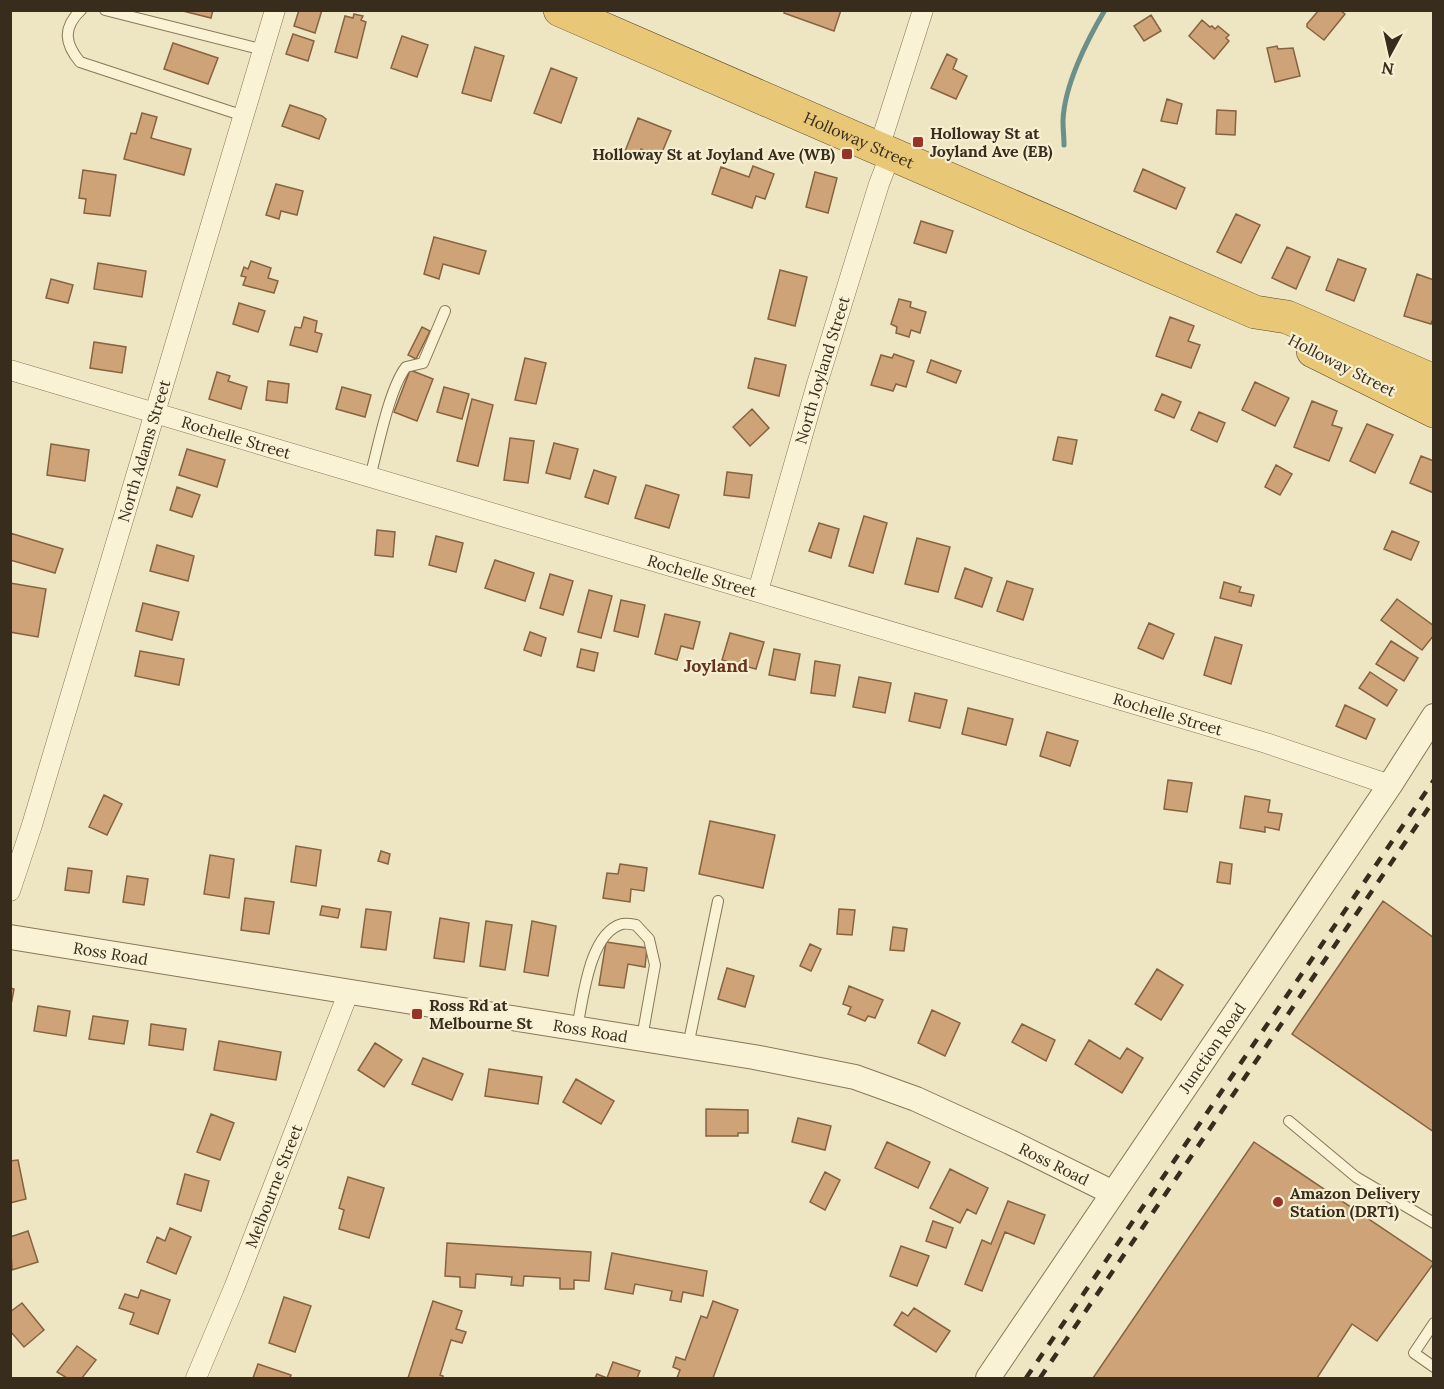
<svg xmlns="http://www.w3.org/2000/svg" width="1444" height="1389" viewBox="0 0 1444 1389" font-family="Lora,serif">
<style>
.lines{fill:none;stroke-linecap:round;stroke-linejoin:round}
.stream{stroke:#6b8f89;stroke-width:5}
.building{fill:#cda377;stroke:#87633f;stroke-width:1.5}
.service-casing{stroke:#887759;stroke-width:12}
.minor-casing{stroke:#887759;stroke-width:21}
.tertiary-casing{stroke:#887759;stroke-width:26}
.trunk-casing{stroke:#56442d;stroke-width:34}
.service{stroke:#f9f2d5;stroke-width:10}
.minor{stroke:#f9f2d5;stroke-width:20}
.tertiary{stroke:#f9f2d5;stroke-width:24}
.trunk{stroke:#e8c776;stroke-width:33}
.rail{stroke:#382d1d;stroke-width:4.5;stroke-dasharray:10 10;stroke-linecap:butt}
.poi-dot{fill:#973329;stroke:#f6efd1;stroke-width:2}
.labels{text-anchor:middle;stroke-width:4.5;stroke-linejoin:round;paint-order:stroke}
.poi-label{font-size:16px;font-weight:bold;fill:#382d1d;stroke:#f6efd1;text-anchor:start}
.street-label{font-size:16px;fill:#382d1d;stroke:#f6efd1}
.neighbourhood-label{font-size:18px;font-weight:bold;fill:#65331c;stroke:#f6efd1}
</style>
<rect width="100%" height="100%" fill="#eee5c2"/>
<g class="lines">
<!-- stream -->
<path class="stream" d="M1064 145C1064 137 1063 129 1063 121 1064 86 1087 40 1105 10"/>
</g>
<!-- building -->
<path class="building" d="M179 10H213L211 18Z
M299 10H322L315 33 294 26Z
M785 10H841L834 31 784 13Z
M1319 10H1340L1345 14 1324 40 1307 27V24Z
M354 14 363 16 361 20 366 22 357 58 335 52 345 16 353 18Z
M1151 15 1161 31 1144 41 1134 26Z
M1202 20 1210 27 1212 26 1215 29 1218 26 1229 35 1226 38 1229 41 1214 59 1189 36Z
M293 34 314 41 308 61 286 54Z
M402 36 428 45 417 77 391 68Z
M173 43 218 58 208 84 164 69Z
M1277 46 1278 49 1293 48 1300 76 1275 82 1267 48Z
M475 47 504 56 491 101 462 93Z
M947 54 957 59 953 69 967 76 956 99 931 88Z
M551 68 577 78 561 123 534 113Z
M1167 99 1182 104 1177 124 1161 121Z
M290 105 322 116 326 119 319 139 282 126Z
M1217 110 1236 111 1235 135 1216 134Z
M142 113 157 117 151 138 191 149 184 175 124 159 131 133 136 134Z
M638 118 671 131 660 157 641 149 637 159 624 154Z
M753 166 774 174 765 199 756 196 752 208 712 194 721 167 749 177Z
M1143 169 1185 188 1176 209 1134 191Z
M83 170 116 175 110 216 84 213 86 199 79 198Z
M815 172 837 178 828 213 806 207Z
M276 184 303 191 297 215 281 211 279 219 266 215Z
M1236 214 1260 225 1241 263 1217 252Z
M921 221 953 231 946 253 914 243Z
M434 237 486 251 479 274 443 264 439 279 424 274Z
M1287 247 1310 257 1296 289 1272 278Z
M1338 259 1366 269 1354 301 1326 290Z
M251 261 271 268 268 278 278 281 274 293 243 285 246 277 241 276 244 267 248 269Z
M98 263 146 271 142 297 94 289Z
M780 270 807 277 795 326 768 319Z
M1417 274 1434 280V316L1431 324 1404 316Z
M51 279 73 285 68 303 46 298Z
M899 299 911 302 910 307 926 312 920 333 911 330 909 337 896 333 897 327 891 324Z
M239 303 265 311 258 332 233 324Z
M304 317 317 321 315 332 322 334 317 352 290 345 295 327 301 328Z
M1170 317 1194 326 1188 341 1200 345 1191 368 1156 356Z
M422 327 430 331 416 359 408 355Z
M94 342 126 347 122 373 90 368Z
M894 354 914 361 906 387 896 384 893 391 871 385 881 355 892 358Z
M525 358 546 363 536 404 515 400Z
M755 358 786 365 779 396 748 388Z
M931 360 961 371 956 383 927 372Z
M410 370 433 379 417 421 394 412Z
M217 372 230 376 228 381 247 387 241 409 209 399Z
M268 381 289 384 287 403 266 400Z
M1255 382 1289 398 1275 426 1242 410Z
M342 387 371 395 365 417 336 409Z
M444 387 469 394 462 419 437 412Z
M1162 394 1181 402 1174 418 1155 410Z
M472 399 493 405 478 466 457 461Z
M1312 401 1337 411 1332 425 1342 428 1329 461 1294 447Z
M752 409 769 428 750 446 733 427Z
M1199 412 1225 423 1217 442 1191 430Z
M1367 424 1393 435 1375 473 1350 461Z
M1058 437 1077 440 1072 464 1053 460Z
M510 438 534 441 528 483 504 480Z
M554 443 578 449 570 479 546 473Z
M51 444 89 450 85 481 47 475Z
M187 449 225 460 217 487 179 475Z
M1421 456 1434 461V493L1410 483Z
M1276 465 1292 474 1280 495 1265 487Z
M594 470 616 477 608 504 585 497Z
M727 472 752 475 749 498 724 495Z
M646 485 679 495 669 528 635 518Z
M177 487 200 495 192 517 170 510Z
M864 516 887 523 873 573 849 566Z
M819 523 839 529 831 558 809 551Z
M377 530 395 532 393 557 375 555Z
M1392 531 1419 542 1411 560 1384 549Z
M10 533 63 549 55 573 10 560Z
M436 536 463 543 456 572 429 565Z
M917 538 950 547 938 592 905 584Z
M157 545 194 556 188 581 150 571Z
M495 560 534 573 525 601 485 588Z
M965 568 992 578 982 607 955 598Z
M550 574 573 581 563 615 540 608Z
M1007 581 1033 589 1023 620 997 611Z
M1224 582 1241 587 1239 592 1254 595 1251 606 1220 598Z
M10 583 46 589 38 637 10 632Z
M589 590 612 596 601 638 578 632Z
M1397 599 1434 626V635L1422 650 1381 620Z
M621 600 645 605 638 637 614 631Z
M143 603 179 612 172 640 136 631Z
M665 614 700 622 693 649 681 646 677 660 655 654Z
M1149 623 1174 634 1163 659 1138 648Z
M530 632 546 638 541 656 524 650Z
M730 633 764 642 756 669 722 660Z
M1215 637 1242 645 1231 684 1204 675Z
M1391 641 1418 658 1404 681 1376 664Z
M581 649 598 653 594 671 577 667Z
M774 649 800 654 795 680 769 675Z
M140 651 184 659 179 685 135 676Z
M815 661 840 665 835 696 811 693Z
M1370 672 1397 690 1387 706 1359 688Z
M859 677 891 683 885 713 853 707Z
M915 693 947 700 940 728 909 721Z
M1345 705 1375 719 1366 739 1336 726Z
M968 708 1013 719 1006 745 962 734Z
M1047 732 1078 741 1070 766 1040 756Z
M1168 780 1192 783 1187 812 1164 809Z
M104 795 122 804 107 835 89 827Z
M1245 796 1270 800 1268 812 1282 814 1279 830 1265 827V832L1240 828Z
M710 821 775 835 763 888 699 874Z
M296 846 321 850 316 886 291 882Z
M381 851 390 854 388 864 378 861Z
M210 855 234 859 229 898 204 894Z
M1220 862 1232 864 1230 884 1217 882Z
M620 864 647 868 644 891 631 889 630 902 603 898 607 873 618 874Z
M68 868 92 871 89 893 65 890Z
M127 876 148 879 144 905 123 902Z
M245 898 274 902 269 934 241 930Z
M1383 901 1434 938V1132L1292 1034Z
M322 906 340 909 338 918 320 915Z
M366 909 391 912 386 950 361 947Z
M839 909 855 910 852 935 837 934Z
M440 918 469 923 464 962 434 958Z
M486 921 512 925 505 970 480 966Z
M532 921 556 926 548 976 524 972Z
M893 927 907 929 904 951 890 950Z
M606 942 647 948 645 967 628 964 624 988 599 985Z
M810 944 821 949 811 971 800 966Z
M727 968 754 976 745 1007 718 999Z
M1157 969 1183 985 1161 1020 1135 1004Z
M849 986 883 1000 875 1018 868 1016 865 1021 848 1014 851 1007 843 1004Z
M10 988 14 989 10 1010Z
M38 1006 70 1011 66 1036 34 1031Z
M932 1010 960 1023 945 1056 918 1043Z
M93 1016 128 1021 124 1044 89 1039Z
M151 1024 186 1029 183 1050 149 1045Z
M1022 1024 1055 1040 1046 1061 1012 1042Z
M1089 1040 1120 1059 1127 1048 1143 1058 1122 1093 1075 1064Z
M219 1041 281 1052 276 1080 214 1070Z
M375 1043 402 1060 384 1087 358 1070Z
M423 1058 463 1074 452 1100 412 1084Z
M489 1069 542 1077 538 1104 485 1096Z
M576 1079 614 1101 601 1124 563 1102Z
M706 1109 748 1110V1133H738V1136H706Z
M211 1114 234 1123 220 1160 197 1152Z
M798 1118 831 1126 825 1150 792 1142Z
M887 1142 930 1162 918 1188 875 1168Z
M1254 1142 1434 1263 1377 1341 1352 1324 1317 1378H1093Z
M18 1160 26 1199 10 1203V1161Z
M950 1169 988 1188 976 1214 967 1209 960 1223 930 1208Z
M825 1172 840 1180 825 1210 810 1202Z
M185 1174 209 1181 201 1211 177 1204Z
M348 1177 384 1188 369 1238 339 1229 344 1210 339 1208Z
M1008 1201 1045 1215 1034 1244 1005 1232 982 1291 965 1284 982 1240 991 1244Z
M933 1221 953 1228 946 1248 926 1241Z
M170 1228 191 1237 176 1274 147 1262 157 1237 165 1241Z
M28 1231 38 1262 12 1270 10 1237Z
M447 1243 591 1252 589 1281 574 1280V1289H560V1278L524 1276 523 1286 511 1285 512 1277 476 1274 475 1288 460 1287V1277L445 1276Z
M901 1246 929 1256 917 1286 890 1276Z
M612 1253 707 1271 703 1296 683 1292 681 1302 670 1300 672 1291 635 1284 633 1294 605 1289Z
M141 1290 170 1300 158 1334 130 1324 134 1313 119 1308 125 1294 138 1298Z
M284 1297 311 1306 295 1352 269 1343Z
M433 1301 462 1311 456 1329 466 1332 462 1343 451 1340 440 1375 443 1376V1378H408Z
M713 1301 738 1310 713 1378H677L680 1370 673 1367 676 1357 685 1360 701 1316 707 1318Z
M22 1303 44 1330 24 1347 10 1331V1312Z
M914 1308 950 1331 936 1352 894 1325 902 1312 908 1316Z
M77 1346 96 1360 82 1378H67L57 1372Z
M613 1362 640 1371 637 1378H595L597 1374 607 1378Z
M258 1364 291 1375 290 1378H253Z"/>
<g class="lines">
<defs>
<path id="service" d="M81 10C62 28 65 44 80 62L244 116
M105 10 264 50
M370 477C378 448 389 389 406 367L423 363 445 311
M577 1028C583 1000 589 933 622 924 626 923 631 924 636 925L649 939 655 965 642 1038
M688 1046 718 901
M1289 1121 1356 1177 1434 1223
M1434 1323 1414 1353 1434 1367"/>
<g id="minor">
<path d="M879 148 923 10"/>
<path id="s1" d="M10 370 1266 743 1390 785"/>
<path id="s2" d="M758 591 817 384 879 184 891 153"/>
<path id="s3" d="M10 891 32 825 275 10"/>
<path id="s4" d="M196 1378 234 1288 349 991"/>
</g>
<g id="tertiary">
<path id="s5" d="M10 937 754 1057 855 1077 916 1099 1010 1142 1113 1193"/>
<path id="s6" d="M988 1378 1390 785 1434 716"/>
</g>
<g id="trunk">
<path id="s7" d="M560 10 1255 312 1287 317 1434 381"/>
<path d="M1313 351 1434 411"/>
</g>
</defs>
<!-- service casing -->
<use href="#service" class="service-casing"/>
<!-- minor casing -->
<use href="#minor" class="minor-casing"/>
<!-- tertiary casing -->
<use href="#tertiary" class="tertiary-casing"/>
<!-- trunk casing -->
<use href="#trunk" class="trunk-casing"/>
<!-- service -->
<use href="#service" class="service"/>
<!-- minor -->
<use href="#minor" class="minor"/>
<!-- tertiary -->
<use href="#tertiary" class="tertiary"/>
<!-- trunk -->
<use href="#trunk" class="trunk"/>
<!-- rail -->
<path class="rail" d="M1026 1378 1434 780
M1040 1378 1434 800"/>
</g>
<!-- markers -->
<g class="poi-dot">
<rect x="912" y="136" width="12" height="12" rx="3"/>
<rect x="841" y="148" width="12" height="12" rx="3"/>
<rect x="411" y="1008" width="12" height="12" rx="3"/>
<circle cx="1278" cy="1202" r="6"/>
</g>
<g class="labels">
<!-- poi labels -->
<g class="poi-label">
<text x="930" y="139">Holloway St at<tspan x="930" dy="18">Joyland Ave (EB)</tspan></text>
<text x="835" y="160" text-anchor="end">Holloway St at Joyland Ave (WB)</text>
<text x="429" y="1011">Ross Rd at<tspan x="429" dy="18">Melbourne St</tspan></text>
<text x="1290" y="1199">Amazon Delivery<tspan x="1290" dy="18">Station (DRT1)</tspan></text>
</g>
<!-- street labels -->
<g class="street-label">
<text dy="6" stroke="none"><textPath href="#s7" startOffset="326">Holloway Street</textPath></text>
<text transform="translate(1342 365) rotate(27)" y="6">Holloway Street</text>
<text dy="6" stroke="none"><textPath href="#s2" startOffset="230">North Joyland Street</textPath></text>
<text dy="6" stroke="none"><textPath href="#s1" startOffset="236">Rochelle Street</textPath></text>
<text dy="6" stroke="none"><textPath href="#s3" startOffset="460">North Adams Street</textPath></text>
<text dy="6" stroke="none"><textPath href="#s1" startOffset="722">Rochelle Street</textPath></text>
<text dy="6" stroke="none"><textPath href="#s1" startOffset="1208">Rochelle Street</textPath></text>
<text dy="6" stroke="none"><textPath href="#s5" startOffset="102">Ross Road</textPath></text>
<text dy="6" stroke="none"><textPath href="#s5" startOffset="588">Ross Road</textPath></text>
<text dy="6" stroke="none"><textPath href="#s6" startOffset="399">Junction Road</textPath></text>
<text dy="6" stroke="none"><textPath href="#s5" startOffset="1074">Ross Road</textPath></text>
<text dy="6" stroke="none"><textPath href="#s4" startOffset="207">Melbourne Street</textPath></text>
</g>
<!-- neighbourhood labels -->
<g class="neighbourhood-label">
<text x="716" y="672">Joyland</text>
</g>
</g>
<!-- border -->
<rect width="1444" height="1389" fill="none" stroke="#382d1d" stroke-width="24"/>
<!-- north arrow -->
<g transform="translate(1390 54) rotate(188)" stroke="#f6efd1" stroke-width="4.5" paint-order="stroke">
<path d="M0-4.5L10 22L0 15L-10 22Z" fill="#382d1d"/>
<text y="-9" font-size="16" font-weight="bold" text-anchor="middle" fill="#382d1d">N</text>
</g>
</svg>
